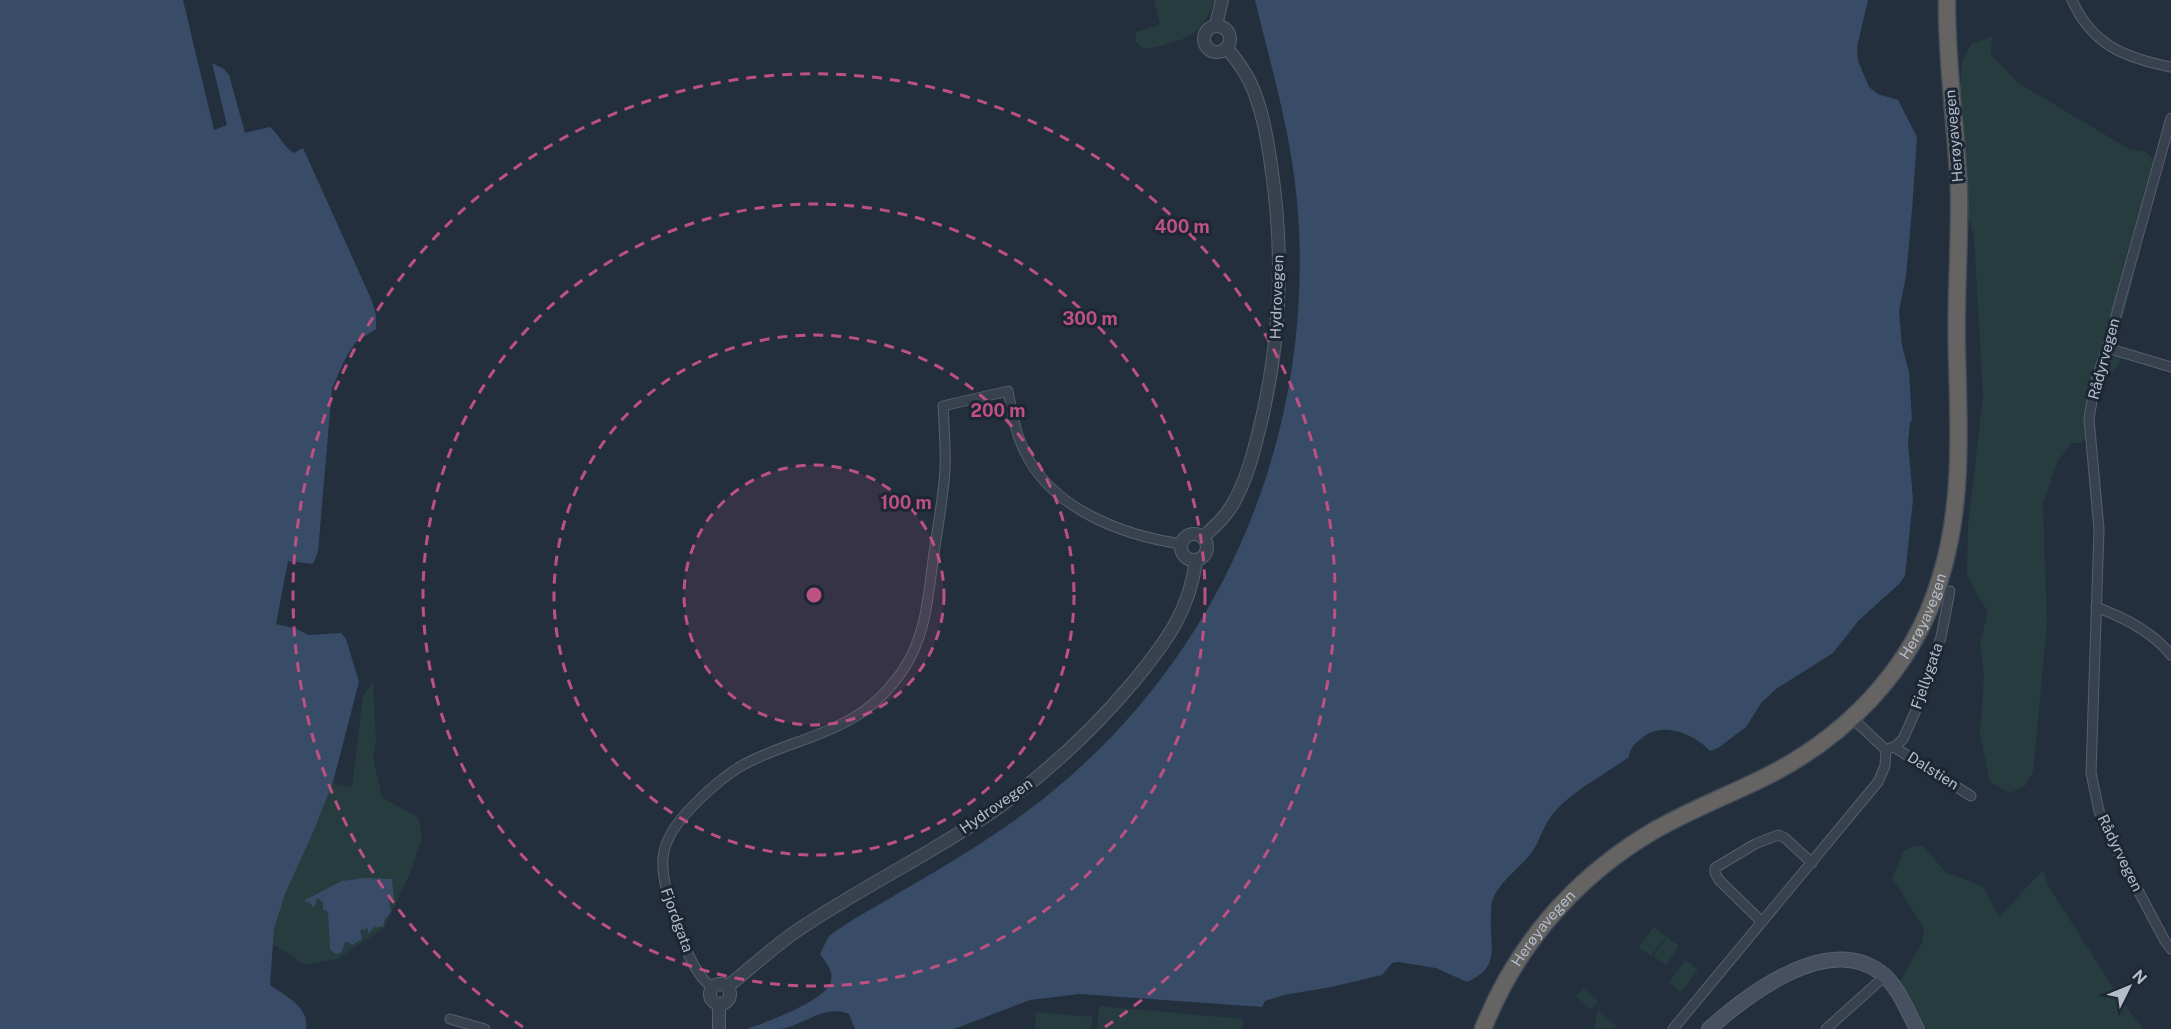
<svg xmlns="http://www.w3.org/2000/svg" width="2171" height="1029" viewBox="0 0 2171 1029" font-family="'Public Sans',sans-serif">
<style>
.green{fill:#263c3f}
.water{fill:#394c67}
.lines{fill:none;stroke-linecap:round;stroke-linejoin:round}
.minor-casing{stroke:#565f6c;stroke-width:11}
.tertiary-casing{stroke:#565f6c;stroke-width:14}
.secondary-casing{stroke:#565f6c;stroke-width:16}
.trunk-casing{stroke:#434c59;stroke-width:19}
.minor{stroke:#38414e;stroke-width:9}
.tertiary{stroke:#38414e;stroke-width:12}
.secondary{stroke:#465061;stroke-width:14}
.trunk{stroke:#656462;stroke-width:16}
.ring{fill:none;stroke:#bd5182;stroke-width:3;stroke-dasharray:10 8}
.labels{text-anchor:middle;stroke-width:6;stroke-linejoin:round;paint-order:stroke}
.street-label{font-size:15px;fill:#b4bcc9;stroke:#1d2633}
.centre{fill:#bd5182;stroke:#1d2633;stroke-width:3}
.ring-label{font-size:18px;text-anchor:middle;font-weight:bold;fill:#bd5182;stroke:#1d2633;stroke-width:6;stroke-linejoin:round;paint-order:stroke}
</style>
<rect width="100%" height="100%" fill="#242f3e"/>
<!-- green -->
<path class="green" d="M1154 0H1214C1207 26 1193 38 1167 44 1159 46 1151 49 1143 48L1136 42V32L1160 25Z
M1992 37 1991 54 2017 82 2131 150C2153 149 2155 160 2158 179L2117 342C2128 370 2109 367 2103 385 2099 395 2098 403 2092 412 2096 426 2094 434 2081 443H2071L2057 463 2043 504 2047 624 2033 772 2025 786 2010 793 1990 782 1980 735 1984 677 1980 642 1988 612 1976 593 1967 574 1968 526 1983 396 1974 236 1955 169 1962 61 1972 43Z
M373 682 376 741 373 758 382 797 419 818 422 837 409 876 384 928 337 959 305 965 271 943 286 882 327 782 352 787 363 696Z
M1913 846H1923L1946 873 1983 886 1999 917 2043 870 2049 887 2114 989 2143 1029H1927L1911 1000 1896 989 1922 943 1924 928 1892 878 1904 851Z
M1654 927 1666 936 1651 956 1639 947Z
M1667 937 1679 946 1666 965 1653 956Z
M1686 960 1698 970 1681 992 1669 982Z
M1583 988 1598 1001 1591 1009 1576 997Z
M1099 1006 1243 1019 1242 1029H1097Z
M1598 1010 1618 1028 1594 1029Z
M1036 1012 1092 1017 1091 1029H1035Z"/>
<!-- water -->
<path class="water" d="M0 0H183L214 130 227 125 212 63 224 69 229 75 245 133 270 127C279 134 284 148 294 153L303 148 372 301 376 315V329L356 342 346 357 332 388 318 552 313 564 288 561 276 624 297 629 308 635 341 633 346 639 359 682 333 782 314 830 285 894 274 929 270 985C285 996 310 1007 306 1029H0Z
M1255 0H1868L1857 47 1858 61 1869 87 1878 94 1898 100 1917 137 1912 210 1906 276 1899 311 1902 346 1909 372 1912 420 1910 422 1908 443 1913 499 1905 576 1899 584 1859 620 1833 653 1776 689 1761 703 1746 727 1718 748 1710 751C1693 733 1662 721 1642 738 1635 744 1630 747 1629 757 1604 775 1570 792 1552 815 1543 826 1540 841 1532 852 1520 868 1502 879 1493 898 1491 903 1491 910 1491 916 1489 946 1502 967 1467 982L1436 968 1398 962 1392 963 1382 975 1331 987 1284 995 1265 1001 1262 1007 1080 994 1030 1000 954 1029H855L849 1014C826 1004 803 1025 781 1029 770 1029 758 1029 747 1029 766 1022 822 1002 830 984 835 972 826 963 820 954L829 936C850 920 874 908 897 894 951 862 1005 831 1054 790 1228 647 1317 425 1297 201 1291 133 1271 66 1255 0Z
M365 878 392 879 394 898 389 899 391 912 385 919 383 927 380 926 376 928 375 926 368 934V927L364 931 363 928 360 931 362 939 352 945 349 942H345L341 953 336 954 330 950 328 912 323 909V902L317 898 315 906 313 907 308 901 306 903 305 900 342 881Z"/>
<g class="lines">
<defs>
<path id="minor" d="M2072 0C2092 45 2125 58 2171 67
M2171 118 2107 348 2095 383 2089 419 2099 529 2091 773 2099 811 2115 847 2165 941 2171 949
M2107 348 2171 367
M2096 607C2123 617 2153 632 2171 655
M1894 747 1971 796
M1886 750 1897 745 1903 739 1916 710 1941 637 1950 591
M1762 922 1719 880 1715 873V868L1755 844 1778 835 1785 838 1812 863
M712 988C689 968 681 935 672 908 657 865 658 842 690 809 706 792 722 777 743 765 777 746 817 739 851 719 871 708 888 691 901 673 925 639 928 600 933 560 937 531 943 500 945 470 946 449 944 427 943 406L1008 391C1012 411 1015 433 1025 452 1052 509 1122 535 1181 544
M450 1019 485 1029
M1673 1029 1878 782 1885 766 1886 750 1852 718
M1826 1029 1885 976"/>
<path id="tertiary" d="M1216 25 1222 0
M1204 39a13 13 0 1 1 26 0a13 13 0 1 1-26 0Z
M1181 547a13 13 0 1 1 26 0a13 13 0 1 1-26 0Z
M1203 537C1215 526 1227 516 1235 500 1249 474 1255 446 1262 418 1281 335 1284 250 1271 165 1267 137 1262 108 1250 82 1244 70 1236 59 1227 48
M710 994a10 10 0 1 1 20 0a10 10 0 1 1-20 0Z
M727 987C751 968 773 947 798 930 863 886 935 852 999 807 1050 770 1095 728 1135 680 1166 642 1190 610 1196 560
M719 1029V1005"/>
<path id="secondary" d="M1709 1029C1747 995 1827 933 1880 972 1897 984 1907 1010 1917 1029"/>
<g id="trunk">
<path id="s1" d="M1483 1029C1515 948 1571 882 1645 836 1680 814 1720 799 1757 781 1842 741 1913 671 1940 579 1963 506 1959 431 1957 356 1955 302 1960 248 1959 193 1957 129 1946 65 1947 0"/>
</g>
</defs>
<!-- minor casing -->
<use href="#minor" class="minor-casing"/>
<!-- tertiary casing -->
<use href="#tertiary" class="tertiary-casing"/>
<!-- secondary casing -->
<use href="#secondary" class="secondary-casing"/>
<!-- trunk casing -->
<use href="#trunk" class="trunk-casing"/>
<!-- minor -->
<use href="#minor" class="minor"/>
<!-- tertiary -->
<use href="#tertiary" class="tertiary"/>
<!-- secondary -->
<use href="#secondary" class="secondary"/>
<!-- trunk -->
<use href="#trunk" class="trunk"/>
</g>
<!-- distance rings -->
<circle cx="814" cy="595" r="130" fill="#bd5182" fill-opacity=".12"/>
<g class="ring">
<circle cx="814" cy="595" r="130"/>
<circle cx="814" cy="595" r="260"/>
<circle cx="814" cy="595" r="391"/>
<path d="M523 1027A521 521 0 1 1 1105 1027"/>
</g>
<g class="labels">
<!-- street labels -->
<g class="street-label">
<text transform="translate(1954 136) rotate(-95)" y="5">Herøyavegen</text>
<text transform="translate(1277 297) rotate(-88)" y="5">Hydrovegen</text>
<text transform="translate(2104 359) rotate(-75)" y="5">Rådyrvegen</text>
<text dy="5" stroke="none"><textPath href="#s1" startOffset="621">Herøyavegen</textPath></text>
<text transform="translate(1927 676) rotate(-71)" y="5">Fjellygata</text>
<text transform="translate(1933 771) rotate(32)" y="5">Dalstien</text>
<text transform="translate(996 806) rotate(-35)" y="5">Hydrovegen</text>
<text transform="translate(2120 853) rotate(64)" y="5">Rådyrvegen</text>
<text transform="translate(677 920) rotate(70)" y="5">Fjordgata</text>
<text dy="5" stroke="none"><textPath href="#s1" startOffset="118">Herøyavegen</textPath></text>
</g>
</g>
<circle cx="814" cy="595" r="9" class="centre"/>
<g class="ring-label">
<text x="1182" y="233">400 m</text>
<text x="1090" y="325">300 m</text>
<text x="998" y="417">200 m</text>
<text x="906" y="509">100 m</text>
</g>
<!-- north arrow -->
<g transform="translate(2129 987) rotate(47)" stroke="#1d2633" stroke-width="4.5" paint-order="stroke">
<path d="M0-4.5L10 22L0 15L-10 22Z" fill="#b4bcc9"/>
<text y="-9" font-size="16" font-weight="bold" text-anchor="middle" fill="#b4bcc9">N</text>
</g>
</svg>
